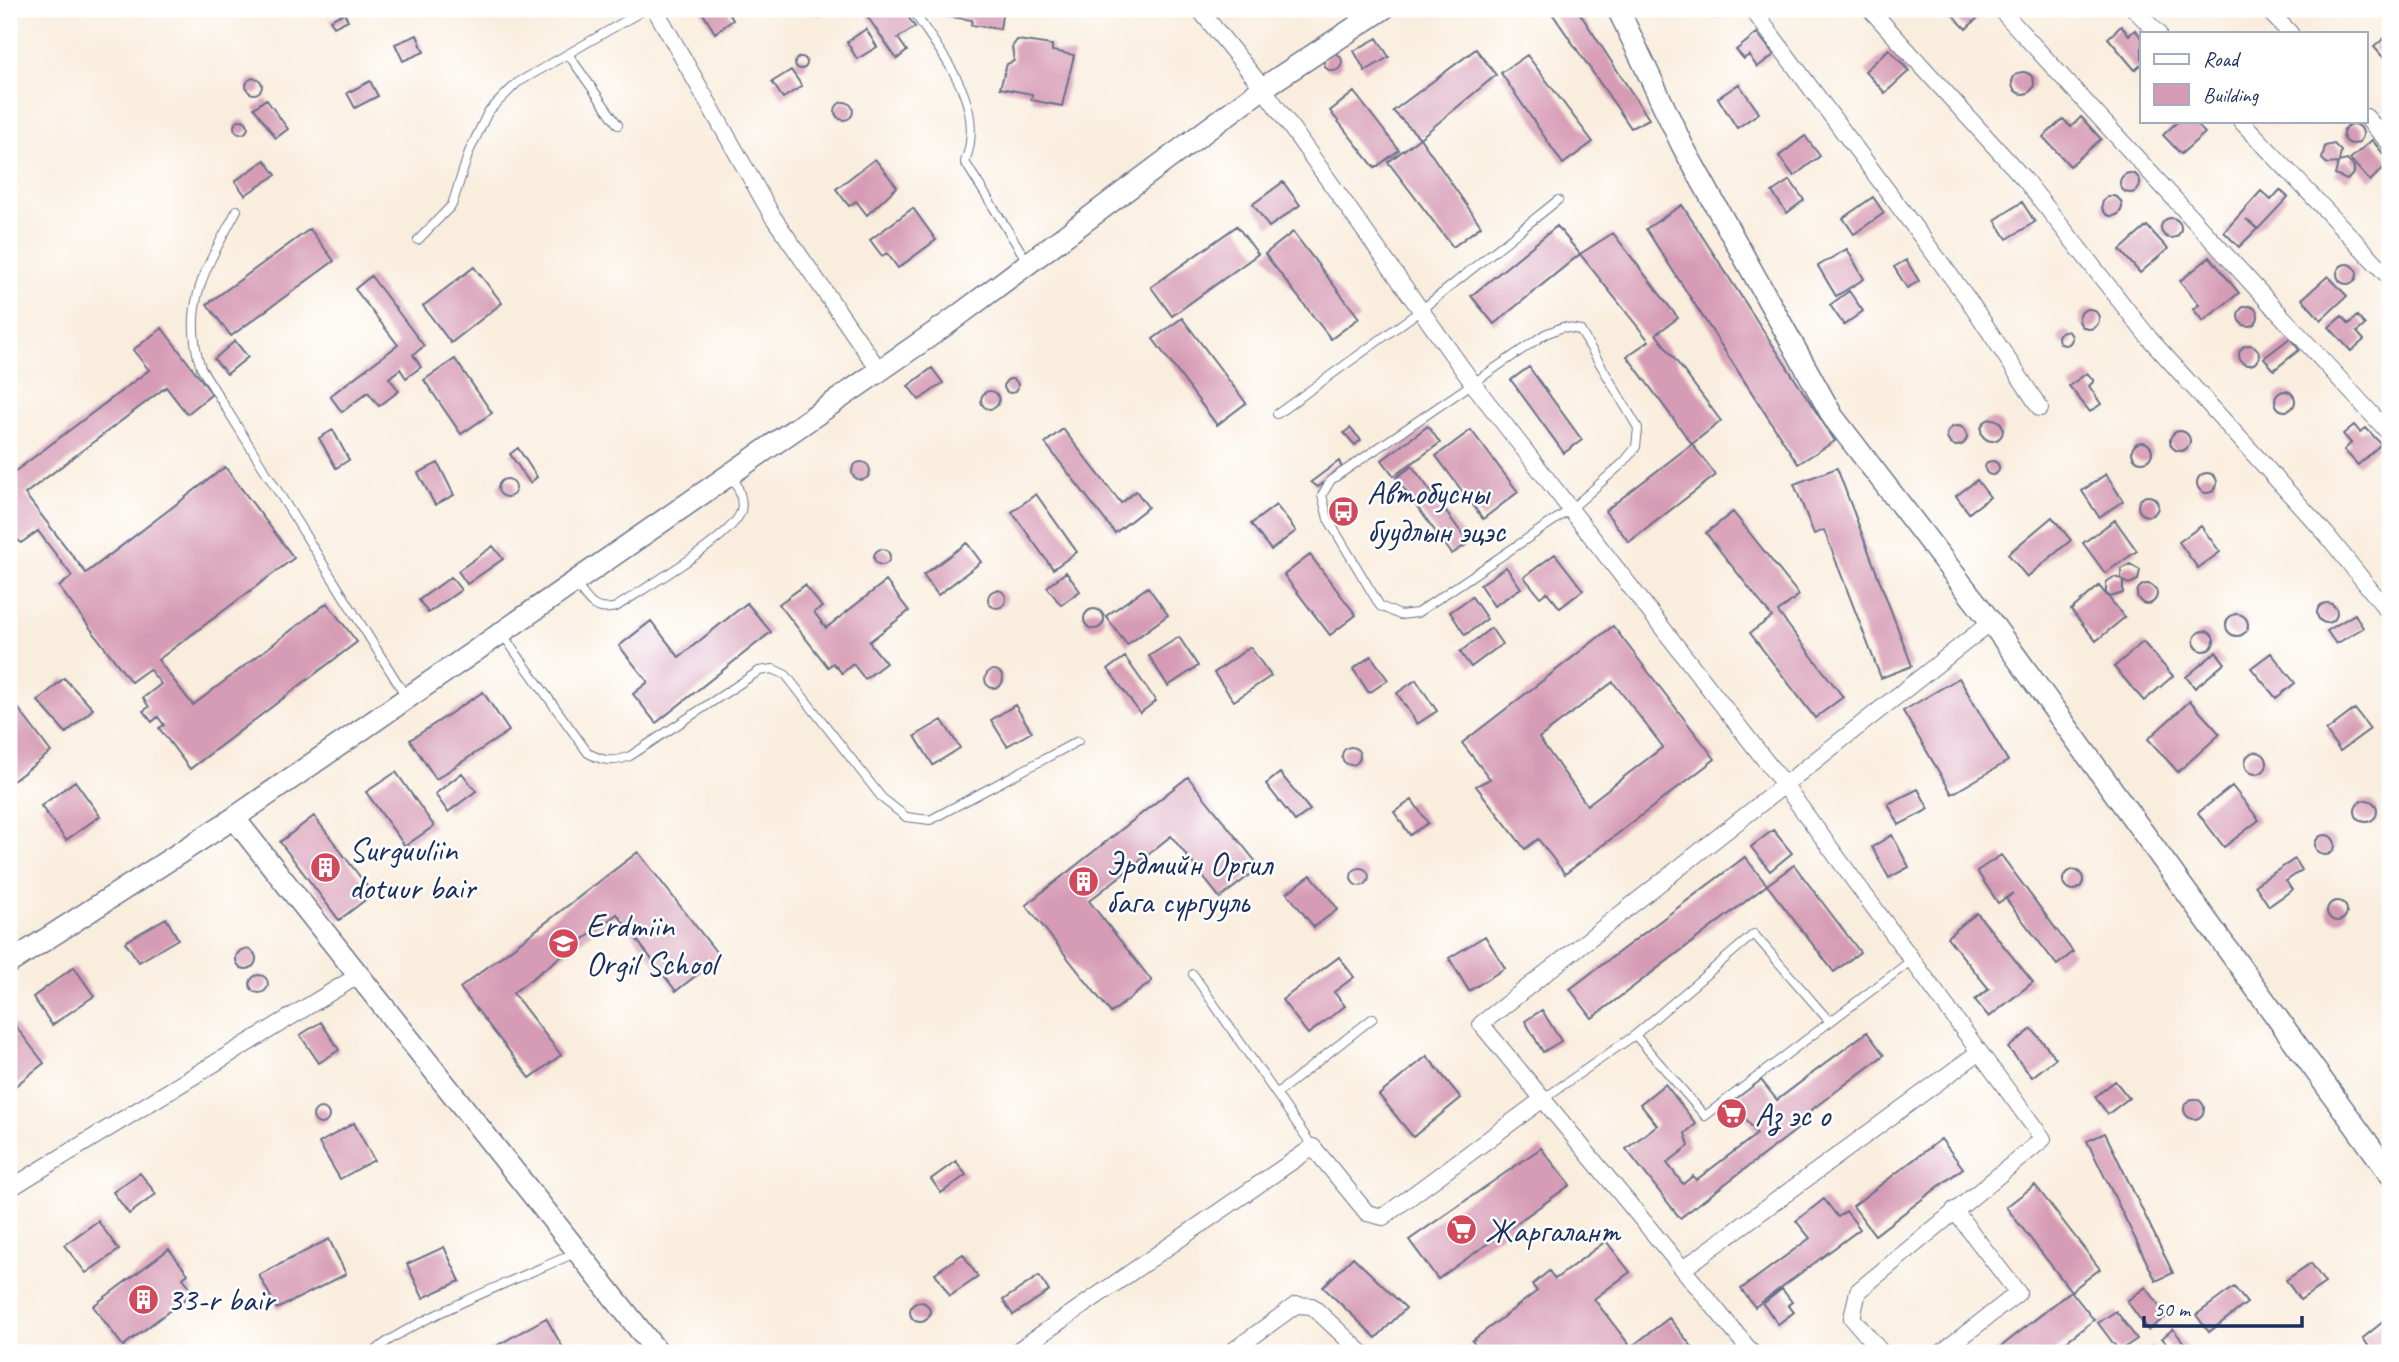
<svg xmlns="http://www.w3.org/2000/svg" width="2399" height="1362" viewBox="0 0 2399 1362" font-family="Caveat,sans-serif">
<style>
.building{fill:#d79cb5;fill-rule:evenodd}
.lines{fill:none;stroke-linecap:round;stroke-linejoin:round}
.service-casing{stroke:#69728a;stroke-width:10}
.minor-casing{stroke:#69728a;stroke-width:18}
.tertiary-casing{stroke:#69728a;stroke-width:24}
.service{stroke:#fff;stroke-width:8}
.minor{stroke:#fff;stroke-width:16}
.tertiary{stroke:#fff;stroke-width:21}
.labels{text-anchor:middle;stroke-width:5;stroke-linejoin:round;paint-order:stroke}
.poi-label{font-size:33px;fill:#1b2f5e;stroke:#fff;text-anchor:start}
</style>
<rect width="100%" height="100%" fill="#fff"/>
<filter id="ink" filterUnits="userSpaceOnUse"><feTurbulence type="fractalNoise" baseFrequency=".0143" numOctaves="2"/><feDisplacementMap in="SourceGraphic" scale="14" xChannelSelector="R" yChannelSelector="G"/><feConvolveMatrix kernelMatrix="1 2 1 2 8 2 1 2 1" color-interpolation-filters="sRGB"/></filter>
<filter id="wash" filterUnits="userSpaceOnUse"><feTurbulence type="fractalNoise" baseFrequency=".00686" numOctaves="4" result="noise"/><feDisplacementMap in="SourceGraphic" scale="28" xChannelSelector="R" yChannelSelector="G"/><feGaussianBlur stdDeviation="1.57" result="paint"/><feColorMatrix in="noise" values="0 0 0 0 0 0 0 0 0 0 0 0 0 0 0 0 0 1.4 0 .05"/><feComposite in="paint" operator="in"/></filter>
<g filter="url(#wash)">
<rect width="100%" height="100%" fill="#f9eddd"/>
<g id="blocks">
<!-- building -->
<path class="building" d="M700 9H726L733 20 715 33Z
M813 9H829L818 16Z
M862 9H903L915 27 898 38 907 51 897 59Z
M939 9H1003L1000 29 971 25 972 20 938 15Z
M1549 9H1577L1649 119 1631 128Z
M1706 9H1728L1718 18 1711 16Z
M1947 9H1981L1984 12 1966 29Z
M344 13 348 20 334 27 330 20Z
M2121 26 2129 35 2135 30 2142 38V64L2135 70 2108 38Z
M866 29 877 47 857 59 847 42Z
M1757 33 1774 55 1757 67 1749 55 1744 59 1736 50Z
M2390 33V65L2374 47Z
M417 35 424 52 403 61 395 44Z
M1377 38 1389 57 1365 71 1354 51Z
M1017 40 1052 45V51L1074 55 1062 106 1031 100 1032 94 1000 88 1007 64 1014 61 1012 47Z
M1476 49 1496 75 1420 138 1393 111Z
M1889 49 1909 71 1885 93 1865 71Z
M1324 62a9 9 0 1 1 18 0a9 9 0 1 1-18 0Z
M1527 55 1593 142 1563 164 1501 73Z
M795 63a6 6 0 1 1 12 0a6 6 0 1 1-12 0Z
M791 70 802 86 783 98 772 82Z
M2012 83a11 11 0 1 1 22 0a11 11 0 1 1-22 0Z
M246 86a8 8 0 1 1 16 0a8 8 0 1 1-16 0Z
M370 81 378 96 355 108 347 93Z
M1739 84 1759 113 1737 128 1718 98Z
M1354 92 1399 150 1375 168 1330 111Z
M266 99 288 129 276 138 254 108Z
M835 111a9 9 0 1 1 18 0a9 9 0 1 1-18 0Z
M2081 117 2101 139 2070 166 2043 137 2063 119 2071 127Z
M234 127a7 7 0 1 1 14 0a7 7 0 1 1-14 0Z
M2178 121H2193L2205 133 2181 154 2163 135Z
M2343 134a10 10 0 1 1 20 0a10 10 0 1 1-20 0Z
M1805 136 1820 156 1794 176 1779 156Z
M1420 138 1481 226 1453 247 1388 162Z
M2372 140 2390 162 2370 181 2350 159Z
M2334 144 2341 151 2339 162 2347 160 2354 167V173L2347 180 2335 175 2338 163 2327 164 2322 159 2325 146Z
M875 159 897 187 867 215 856 201 849 206 836 189Z
M265 160 276 175 245 195 235 181Z
M2120 183a10 10 0 1 1 20 0a10 10 0 1 1-20 0Z
M1790 180 1804 200 1787 213 1772 192Z
M1283 182 1300 205 1269 227 1253 204Z
M2280 190 2288 197 2258 229 2246 219 2257 229 2239 247 2224 232 2261 191 2271 200Z
M2102 206a10 10 0 1 1 20 0a10 10 0 1 1-20 0Z
M1873 197 1884 213 1854 234 1843 218Z
M2022 202 2035 222 2007 239 1995 220Z
M1682 205 1835 441 1798 464 1646 229Z
M913 208 936 240 898 268 887 253 882 256 870 240Z
M2161 228a10 10 0 1 1 20 0a10 10 0 1 1-20 0Z
M1237 226 1258 254 1172 316 1151 287Z
M1557 226 1580 254 1494 324 1471 296Z
M2147 226 2168 249 2140 273 2120 250Z
M310 229 334 261 231 336 207 304Z
M1293 232 1359 318 1331 339 1265 254Z
M1613 233 1678 318 1656 334 1721 421 1692 444 1627 356 1649 341 1580 254Z
M1847 249 1864 279 1836 296 1818 266Z
M2210 257 2239 293 2203 321 2193 309 2199 305 2180 281Z
M1906 260 1919 281 1907 288 1894 267Z
M2337 274a10 10 0 1 1 20 0a10 10 0 1 1-20 0Z
M474 267 502 303 451 343 423 306Z
M371 276 424 346 413 355 421 367 406 378 400 369 389 378 399 391 379 406 368 392 342 412 330 396 398 345 355 289Z
M2328 276 2347 296 2321 320 2302 299Z
M1849 291 1863 311 1844 325 1830 305Z
M2238 316a10 10 0 1 1 20 0a10 10 0 1 1-20 0Z
M2079 319a10 10 0 1 1 20 0a10 10 0 1 1-20 0Z
M2342 316 2349 324 2357 316 2365 325 2357 332 2364 340 2351 351 2329 327Z
M1182 318 1246 403 1217 425 1153 339Z
M162 328 212 394 187 414 166 387 25 494 86 573 225 467 294 558 158 660 193 705 327 603 357 642 190 769 159 728 164 725 158 717 152 722 143 711 149 707 143 698 161 684 149 669 131 682 59 587 72 576 38 531 21 543 18 540 9 547V476L149 370 133 350Z
M2058 338a7 7 0 1 1 14 0a7 7 0 1 1-14 0Z
M2290 338 2299 350 2274 370 2264 358Z
M235 341 248 357 227 374 214 359Z
M2239 355a10 10 0 1 1 20 0a10 10 0 1 1-20 0Z
M455 359 492 413 461 434 424 380Z
M1529 367 1582 440 1564 453 1511 380Z
M932 368 943 383 919 400 908 386Z
M2087 373 2094 381 2089 386 2101 404 2090 412 2069 386Z
M1004 386a7 7 0 1 1 14 0a7 7 0 1 1-14 0Z
M2390 384V404L2384 393Z
M2275 401a10 10 0 1 1 20 0a10 10 0 1 1-20 0Z
M981 400a9 9 0 1 1 18 0a9 9 0 1 1-18 0Z
M1981 430a11 11 0 1 1 22 0a11 11 0 1 1-22 0Z
M2354 425 2360 432 2366 428 2381 444 2358 465 2344 450 2351 443 2343 434Z
M1947 436a10 10 0 1 1 20 0a10 10 0 1 1-20 0Z
M1428 426 1440 443 1394 476 1382 460Z
M1350 428 1361 440 1355 445 1344 433Z
M1063 429 1121 503 1136 491 1148 507 1115 533 1045 443Z
M333 430 349 460 336 468 319 438Z
M1471 430 1518 492 1483 519 1436 456Z
M2170 441a10 10 0 1 1 20 0a10 10 0 1 1-20 0Z
M2132 452a10 10 0 1 1 20 0a10 10 0 1 1-20 0Z
M1692 444 1716 475 1629 542 1605 511Z
M518 448 537 477 530 483 510 454Z
M1985 468a7 7 0 1 1 14 0a7 7 0 1 1-14 0Z
M1339 461 1342 468 1318 487 1311 482Z
M852 471a9 9 0 1 1 18 0a9 9 0 1 1-18 0Z
M438 463 454 495 435 505 418 473Z
M1412 466 1469 543 1452 554 1396 478Z
M1837 468 1912 666 1881 678 1824 530 1814 534 1794 484Z
M2197 483a10 10 0 1 1 20 0a10 10 0 1 1-20 0Z
M2106 474 2123 501 2099 517 2082 491Z
M498 488a9 9 0 1 1 18 0a9 9 0 1 1-18 0Z
M1977 480 1990 497 1969 513 1956 496Z
M1036 494 1077 552 1053 569 1012 512Z
M2138 506a10 10 0 1 1 20 0a10 10 0 1 1-20 0Z
M1276 505 1296 531 1271 550 1251 524Z
M1733 512 1799 595 1778 612 1843 697 1815 718 1750 633 1772 617 1706 533Z
M2052 517 2071 540 2027 577 2008 554Z
M2115 520 2137 551 2105 573 2083 543Z
M2201 526 2220 552 2198 568 2179 542Z
M967 543 981 562 938 595 923 575Z
M493 546 503 559 467 584 458 571Z
M874 557a8 8 0 1 1 16 0a8 8 0 1 1-16 0Z
M1555 554 1583 590 1560 608 1547 592 1540 597 1524 577Z
M1310 555 1356 615 1330 635 1284 575Z
M2130 564 2140 570 2138 580 2129 584 2123 581V593L2110 597 2106 593V582L2114 577 2121 579V569Z
M1506 567 1521 588 1494 606 1480 585Z
M1066 572 1080 591 1061 605 1047 587Z
M451 577 461 590 428 613 419 600Z
M886 581 909 611 869 642 886 663 865 679 853 664 842 673 833 663 828 667 779 604 805 585 822 607 814 612 826 628Z
M2137 594a10 10 0 1 1 20 0a10 10 0 1 1-20 0Z
M2099 586 2125 617 2096 641 2071 610Z
M1148 587 1168 615 1127 645 1106 616Z
M988 599a9 9 0 1 1 18 0a9 9 0 1 1-18 0Z
M1472 597 1487 619 1465 635 1450 612Z
M2317 613a10 10 0 1 1 20 0a10 10 0 1 1-20 0Z
M747 603 771 632 656 723 633 694 648 682 619 646 651 621 679 657Z
M1084 619a10 10 0 1 1 20 0a10 10 0 1 1-20 0Z
M2355 614 2363 628 2336 644 2327 631Z
M2226 625a11 11 0 1 1 22 0a11 11 0 1 1-22 0Z
M1613 626 1715 759 1565 874 1538 839 1525 849 1476 786 1490 779 1462 743ZM1613 682 1663 747 1587 805 1539 738Z
M1491 628 1502 644 1471 667 1460 652Z
M2194 641a10 10 0 1 1 20 0a10 10 0 1 1-20 0Z
M1179 637 1198 666 1168 686 1149 656Z
M2143 642 2173 676 2144 701 2114 667Z
M1250 647 1271 676 1234 701 1214 673Z
M2216 652 2225 663 2195 688 2186 677Z
M2271 653 2295 683 2276 698 2251 668Z
M1371 656 1388 680 1369 693 1353 669Z
M1125 657 1156 701 1140 713 1108 669Z
M985 679a9 9 0 1 1 18 0a9 9 0 1 1-18 0Z
M64 678 93 709 66 733 38 701Z
M1959 678 2008 761 1952 794 1903 711Z
M1416 680 1437 711 1417 724 1397 693Z
M483 692 509 731 436 779 410 740Z
M2190 701 2220 734 2178 772 2148 739Z
M1015 705 1032 732 1007 746 991 720Z
M18 708 51 752 9 784V715Z
M2355 709 2370 729 2340 751 2326 731Z
M942 720 960 748 933 765 915 736Z
M1342 756a9 9 0 1 1 18 0a9 9 0 1 1-18 0Z
M2245 763a11 11 0 1 1 22 0a11 11 0 1 1-22 0Z
M396 772 434 826 405 846 366 792Z
M462 773 476 791 448 812 435 794Z
M1280 773 1310 810 1295 821 1266 784Z
M1188 777 1260 867 1220 898 1171 836 1089 901 1152 981 1111 1013 1026 905Z
M75 781 100 816 66 840 41 806Z
M2232 786 2259 820 2224 847 2198 813Z
M1918 789 1929 809 1899 825 1888 804Z
M1412 800 1428 823 1410 835 1394 812Z
M2355 811a11 11 0 1 1 22 0a11 11 0 1 1-22 0Z
M314 816 373 894 339 920 280 842Z
M1773 830 1792 853 1770 871 1751 847Z
M2315 845a10 10 0 1 1 20 0a10 10 0 1 1-20 0Z
M1892 835 1909 867 1889 878 1872 847Z
M638 852 720 957 676 991 617 914 513 993 561 1055 530 1078 460 988Z
M2001 855 2073 952 2057 965 2006 899 2013 893 1998 903 1977 871Z
M1745 857 1767 885 1592 1018 1570 989Z
M2295 859 2302 870 2286 881 2292 890 2269 906 2255 885Z
M1794 865 1860 952 1834 972 1767 885Z
M1351 877a9 9 0 1 1 18 0a9 9 0 1 1-18 0Z
M2063 880a10 10 0 1 1 20 0a10 10 0 1 1-20 0Z
M1311 875 1338 909 1314 927 1287 893Z
M2327 911a10 10 0 1 1 20 0a10 10 0 1 1-20 0Z
M1977 913 2033 982 1989 1017 1975 1000 1989 989 1947 937Z
M166 918 178 939 139 962 125 942Z
M1485 936 1505 968 1469 991 1449 958Z
M236 959a10 10 0 1 1 20 0a10 10 0 1 1-20 0Z
M1339 957 1354 977 1334 992 1345 1006 1308 1034 1282 1000Z
M74 967 94 996 52 1025 33 997Z
M250 984a9 9 0 1 1 18 0a9 9 0 1 1-18 0Z
M1542 1010 1561 1041 1543 1052 1525 1021Z
M321 1022 339 1050 319 1063 300 1035Z
M13 1023 44 1063 9 1091V1026Z
M2032 1029 2056 1058 2032 1077 2008 1048Z
M1867 1032 1884 1055 1794 1123 1799 1128 1680 1218 1626 1149 1657 1125 1640 1104 1665 1084 1696 1124 1685 1133 1689 1146 1667 1163 1683 1184 1693 1176 1696 1180 1757 1134 1733 1101 1761 1080 1777 1100Z
M1427 1056 1461 1098 1413 1137 1379 1095Z
M2115 1081 2129 1098 2108 1114 2095 1097Z
M2184 1109a10 10 0 1 1 20 0a10 10 0 1 1-20 0Z
M313 1116a8 8 0 1 1 16 0a8 8 0 1 1-16 0Z
M354 1123 374 1160 340 1179 319 1143Z
M2105 1133 2173 1273 2156 1281 2087 1141Z
M1941 1139 1963 1168 1875 1235 1853 1206Z
M1541 1148 1570 1185 1438 1279 1409 1240Z
M956 1161 966 1175 941 1193 931 1179Z
M140 1173 156 1194 129 1214 113 1192Z
M2035 1185 2100 1269 2071 1291 2006 1207Z
M1824 1199 1838 1217 1846 1211 1860 1229 1755 1307 1741 1289 1810 1238 1796 1221Z
M98 1221 119 1250 86 1273 64 1245Z
M329 1239 346 1274 277 1309 259 1275Z
M1606 1241 1630 1272 1594 1299 1631 1347 1669 1318 1697 1353H1545L1539 1346 1530 1353H1482L1472 1341 1537 1291 1532 1285 1549 1271 1555 1279Z
M444 1247 460 1281 423 1298 407 1264Z
M169 1249 188 1274 183 1278 194 1292 123 1346 93 1306Z
M963 1254 978 1277 950 1296 935 1273Z
M1353 1257 1406 1308 1376 1338 1323 1287Z
M2311 1263 2325 1283 2300 1300 2286 1280Z
M1039 1276 1049 1291 1013 1315 1003 1300Z
M2146 1287 2167 1316 2148 1330 2127 1301Z
M2234 1287 2247 1303 2209 1332 2196 1315Z
M1782 1289 1792 1302 1788 1305 1794 1312 1778 1324 1763 1304Z
M2071 1291 2094 1320 2051 1353H1993Z
M910 1312a10 10 0 1 1 20 0a10 10 0 1 1-20 0Z
M2116 1311 2137 1339 2119 1351 2098 1323Z
M2390 1316V1353H2360L2369 1347 2363 1338Z
M546 1318 566 1353H484Z
M2173 1329 2189 1349 2183 1353H2175L2162 1338Z
M2152 1346 2157 1353H2141Z"/>
</g>
</g>
<g filter="url(#ink)">
<use href="#blocks" fill-opacity="0" stroke="#69728a" stroke-width="2"/>
<g class="lines">
<defs>
<path id="service" d="M912 9C943 58 987 103 965 162L1027 261
M568 54 618 125
M237 210C208 265 180 304 201 368L407 698
M418 240 452 205 469 152 488 112 517 83 646 9
M1563 327 1580 330 1638 428 1636 447 1624 462 1571 509 1417 613 1400 615 1380 606 1328 519 1322 495 1331 480 1545 334Z
M1277 414 1421 310 1558 200
M576 584C588 601 594 613 616 607 641 590 734 537 741 511 744 499 737 486 733 474
M503 635 588 753C603 761 613 763 630 756L759 671 773 669 786 675 882 798 906 817 930 820 1078 741
M1193 974 1313 1147
M1635 1035 1754 934 1830 1022
M1276 1094 1373 1018
M1543 1099 1635 1035 1705 1116 1912 960
M374 1353C392 1328 538 1270 575 1253"/>
<path id="minor" d="M655 9 773 217 879 370
M1199 9 1263 88 1474 385 1785 786 2043 1139 1858 1291 1852 1318 1882 1353
M1752 9 1970 302 2040 408
M1870 9 2025 180 2149 338 2326 534 2390 614
M2000 9 2390 434
M2134 9 2158 33
M2267 9 2290 33
M2366 117 2390 144
M2241 121 2390 278
M9 1189 359 975
M1683 1269 1979 1052
M1014 1353 1313 1147 1367 1213 1383 1217 1543 1099
M1230 1353 1296 1305 1312 1306 1362 1353
M1752 1353 1481 1024 1991 622
M1941 1353 2018 1293 1954 1210"/>
<path id="tertiary" d="M1618 9 1682 145 1833 417 1991 622 2390 1174
M234 818 658 1353
M9 963 234 818 947 324 1263 88 1383 9"/>
</defs>
<!-- service casing -->
<use href="#service" class="service-casing"/>
<!-- minor casing -->
<use href="#minor" class="minor-casing"/>
<!-- tertiary casing -->
<use href="#tertiary" class="tertiary-casing"/>
<!-- service -->
<use href="#service" class="service"/>
<!-- minor -->
<use href="#minor" class="minor"/>
<!-- tertiary -->
<use href="#tertiary" class="tertiary"/>
</g>
</g>
<!-- icons -->
<defs>
<symbol id="bus-disc" viewBox="-11 -11 22 22"><circle r="9.5" fill="#d1495b" stroke="#fff"/><path d="M-5-6H5V4H4V6H2V4H-2V6H-4V4H-5ZM-3.5-4V0h7V-4ZM-3.5 1.2v1.5H-2V1.2ZM2 1.2v1.5H3.5V1.2Z" fill="#fff"/></symbol>
<symbol id="building-disc" viewBox="-11 -11 22 22"><circle r="9.5" fill="#d1495b" stroke="#fff"/><path d="M-4-6H4V6H1V3H-1V6H-4ZM-2.5-4.3h1.7v1.8h-1.7ZM.8-4.3h1.7v1.8H.8ZM-2.5-1h1.7V.8h-1.7ZM.8-1h1.7V.8H.8Z" fill="#fff"/></symbol>
<symbol id="school-disc" viewBox="-11 -11 22 22"><circle r="9.5" fill="#d1495b" stroke="#fff"/><path d="M0-5L7-2L0 1L-7-2ZM-4 1L0 2.5L4 1V4Q0 6-4 4Z" fill="#fff"/></symbol>
<symbol id="supermarket-disc" viewBox="-11 -11 22 22"><circle r="9.5" fill="#d1495b" stroke="#fff"/><path d="M-6-5.5h2.5l.6 2H6L4.5 2H-2.5L-4.4-4H-6ZM-1.5 3.2a1.3 1.3 0 1 0 .1 0ZM3 3.2a1.3 1.3 0 1 0 .1 0Z" fill="#fff"/></symbol>
</defs>
<g fill-rule="evenodd">
<use href="#bus-disc" x="1326" y="494" width="35" height="35"/>
<use href="#building-disc" x="308" y="850" width="35" height="35"/>
<use href="#building-disc" x="1066" y="864" width="35" height="35"/>
<use href="#school-disc" x="546" y="926" width="35" height="35"/>
<use href="#supermarket-disc" x="1714" y="1096" width="35" height="35"/>
<use href="#supermarket-disc" x="1444" y="1212" width="35" height="35"/>
<use href="#building-disc" x="126" y="1282" width="35" height="35"/>
</g>
<g class="labels">
<!-- poi labels -->
<g class="poi-label">
<text x="1367" y="504">Автобусны<tspan x="1367" dy="38">буудлын эцэс</tspan></text>
<text x="349" y="861">Surguuliin<tspan x="349" dy="38">dotuur bair</tspan></text>
<text x="1106" y="875">Эрдмийн Оргил<tspan x="1106" dy="38">бага сургууль</tspan></text>
<text x="586" y="937">Erdmiin<tspan x="586" dy="38">Orgil School</tspan></text>
<text x="1755" y="1126">Аз эс о</text>
<text x="1485" y="1242">Жаргалант</text>
<text x="167" y="1311">33-r bair</text>
</g>
</g>
<!-- margin -->
<rect width="2399" height="1362" fill="none" stroke="#fff" stroke-width="35"/>
<!-- legend -->
<rect x="2140" y="32" width="228" height="91" fill="#ffffff" stroke="#a4acbf" stroke-width="2"/>
<rect x="2154" y="54" width="35" height="10" fill="#ffffff" stroke="#a4acbf" stroke-width="2"/>
<text x="2203" y="66" font-size="21" fill="#1b2f5e">Road</text>
<rect x="2154" y="84" width="35" height="21" fill="#d79cb5" stroke="#a4acbf" stroke-width="2"/>
<text x="2203" y="102" font-size="21" fill="#1b2f5e">Building</text>
<!-- scale -->
<path d="M2144 1316v10h158v-10" fill="none" stroke="#1b2f5e" stroke-width="3.5"/>
<text x="2154" y="1316" font-size="21" fill="#1b2f5e" stroke="#ffffff" stroke-width="5" paint-order="stroke">50 m</text>
</svg>
